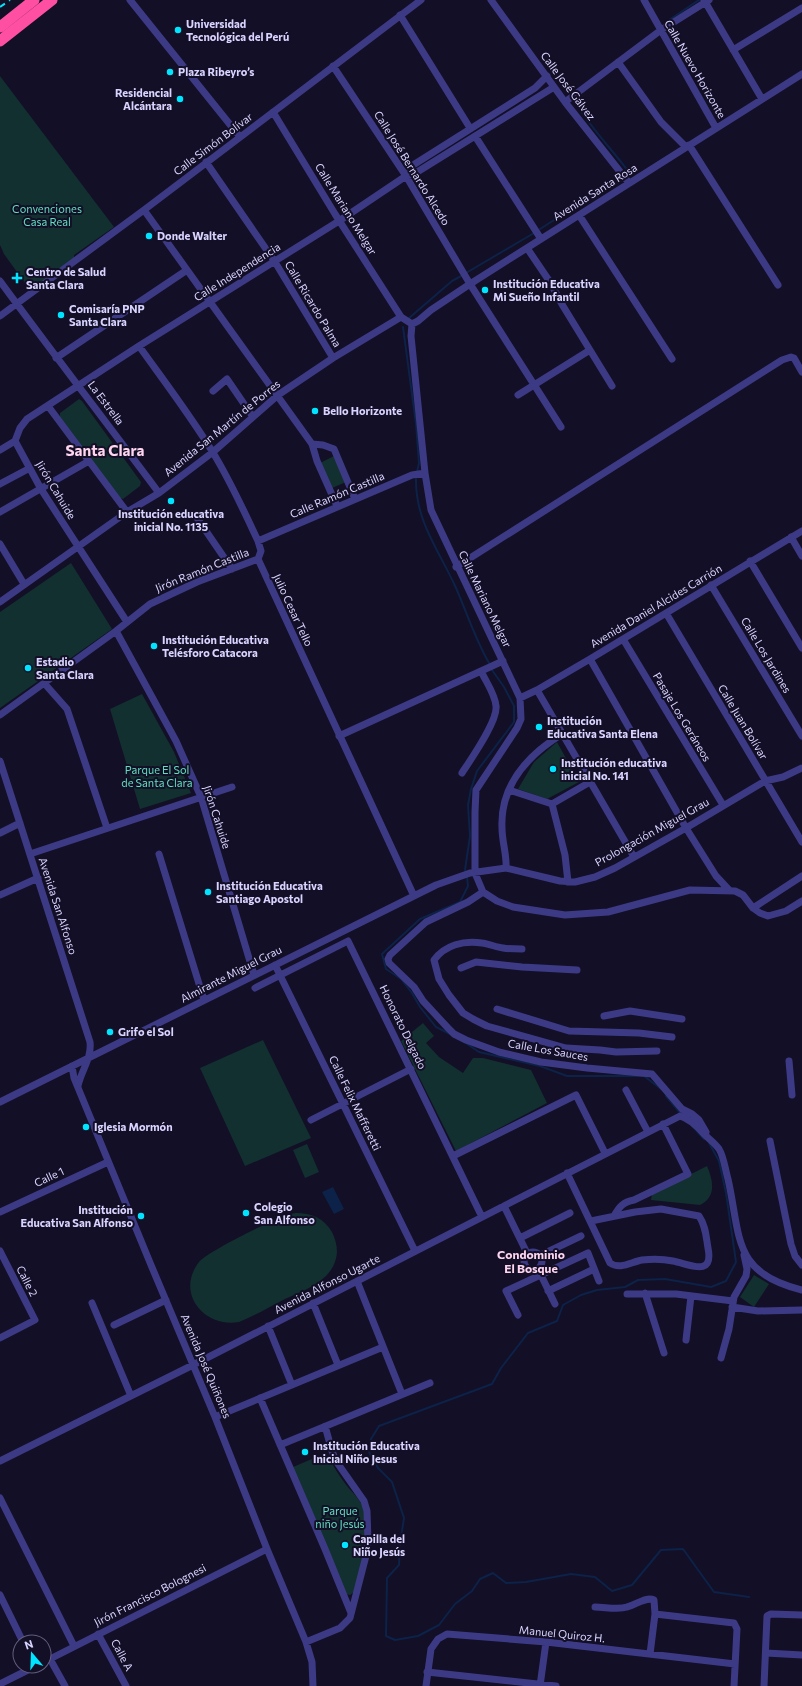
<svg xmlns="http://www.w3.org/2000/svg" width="802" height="1686" viewBox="0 0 802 1686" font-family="Commissioner,sans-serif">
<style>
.green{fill:#12302f}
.water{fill:#0c2248}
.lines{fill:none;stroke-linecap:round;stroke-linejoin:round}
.stream{stroke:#0c2248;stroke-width:2}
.minor{stroke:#3d3a85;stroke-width:7}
.highway{stroke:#ff4fa3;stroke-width:11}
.rail{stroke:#00e5ff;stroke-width:2;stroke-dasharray:6 5;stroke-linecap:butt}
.poi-dot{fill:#00e5ff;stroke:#130f26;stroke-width:1.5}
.labels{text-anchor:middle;stroke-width:4;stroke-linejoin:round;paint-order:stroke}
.poi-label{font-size:11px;font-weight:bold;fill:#d9d4ff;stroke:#130f26;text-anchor:start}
.street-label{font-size:11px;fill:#d9d4ff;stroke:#130f26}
.park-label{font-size:11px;fill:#5fe0c0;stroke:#130f26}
.neighbourhood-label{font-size:12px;font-weight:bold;fill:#ffd6f0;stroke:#130f26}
.district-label{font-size:15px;font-weight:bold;fill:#ffd6f0;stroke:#130f26}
</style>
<rect width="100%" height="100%" fill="#130f26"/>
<!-- green -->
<path class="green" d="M0 76 114 227 74 255V258L30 290 4 254 0 245Z
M79 399 82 401 141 482 140 486 123 499 120 498 60 417V413Z
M334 456 346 482 332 488 320 463Z
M71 563 112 629 0 708V612Z
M142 694 174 752 191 793 140 809 110 709Z
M557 742 579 782 547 799 518 789 534 762Z
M423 1023 434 1036 426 1043 439 1057 463 1073 473 1058H483L531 1070 547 1103 456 1151 401 1041Z
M263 1040 311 1138 245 1166 200 1068Z
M307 1144 319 1172 305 1178 293 1150Z
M707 1166C713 1180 717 1197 700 1205L651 1200 652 1194Z
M296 1213C311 1213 324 1218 332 1232 335 1238 337 1245 337 1252 335 1281 304 1290 283 1300 268 1308 254 1316 239 1322 204 1328 175 1293 199 1262 208 1251 280 1215 296 1213Z
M754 1275 769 1284 754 1307 740 1297Z
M326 1453C332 1463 337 1473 344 1482 350 1491 360 1498 364 1509 372 1534 360 1568 354 1592L350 1595 345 1594 293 1467Z"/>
<!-- water -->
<path class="water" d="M333 1187 344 1209 334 1214 322 1192Z"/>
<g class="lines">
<!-- stream -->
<path class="stream" d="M664 25 669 20 699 0
M576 97 575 101C590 128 613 150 631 175L627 177
M540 229 573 208 624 179
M466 273 534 233
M408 319 452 281 463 275
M403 327 416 424 419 463 417 472
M416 478C415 521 439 550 456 588 467 613 475 639 489 663
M465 870 470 836 468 805 471 789 477 771 514 722V706L504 687 492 670
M450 1034 436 1027 420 1007 412 993 401 979 386 969 382 954 420 919 460 902 468 886 467 877
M464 1042 479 1052 540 1066 567 1076H644L661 1089
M666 1096 681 1114
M692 1126 704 1139
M709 1143 719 1161 726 1193 736 1262 726 1281 711 1287 665 1279 638 1280 625 1287 597 1290 581 1295 563 1305 557 1321 528 1333 501 1368 492 1384 379 1426 371 1439 369 1452 378 1468 392 1482 404 1518 400 1544 399 1565 387 1578 386 1636 395 1640 418 1636 439 1625 455 1604 472 1591 480 1579 493 1573 506 1583 526 1582 571 1574 595 1577 612 1591 632 1585 661 1550 683 1549 714 1592 749 1597"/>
<!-- minor -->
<path class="minor" d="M130 0 240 137
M491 0 565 102 629 183
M644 0 716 128
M704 0 762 99
M400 15 470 128
M733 50 802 8
M618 62 661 122 686 147
M333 66 406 176 470 284 561 427
M565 102 661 30 709 0
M273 112 335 214 401 317 412 324
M475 136 541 239
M689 145 778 285
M206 162 275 262 333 358
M406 176 410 167 535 88 547 76
M144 210 312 444 317 461 337 506
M579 215 672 359
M527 248 550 282 563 306 612 386
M0 281C52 352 106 422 159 493
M0 316 144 210 421 0
M412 324 411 336 425 473 431 510 520 698 521 719 517 728 476 790 475 812V873L483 892 497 901 513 907 565 915 608 912 690 890 735 891 743 895 753 908 760 913 768 916 786 911 802 901
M412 324 418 321 431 310 470 284 802 74
M139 346C164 381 190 415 212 451 230 480 244 511 258 541L261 551 258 559 414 896
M56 358 187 270
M213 391 227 379 253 417
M518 395 590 350
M48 406 127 512
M15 441 20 428 27 419 139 346 339 221 406 176 414 174 554 87
M15 441 41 489 127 622
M312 444 323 445 334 449 355 499
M0 450 15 441
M0 484 30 468
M0 512 89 461
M195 515 232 569
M791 537 802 556
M258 541 412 475 425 473
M0 544 24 584
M750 561 802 648
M456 567 782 360 791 357 794 358 802 372
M711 585 802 736
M0 602 127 512 159 493 213 452 278 395 333 358 401 317
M666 613 802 842
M116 631 176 741 201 797 254 975
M623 639 723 805
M590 659 686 828 716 876 729 890
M44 683 67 709 107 828
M537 690 634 857
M520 698 537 690 590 659 802 531
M0 715 116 631 150 604 197 582 258 559
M339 736 503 661
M0 761 90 1042C92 1058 81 1071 78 1086
M462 773C471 759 498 721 496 706 495 694 486 682 481 671
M509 790 552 804 590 782
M552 804 565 855 568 882
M0 833 20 823
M30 854 232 787
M159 854 204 1000
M506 868C507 855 502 842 502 828 500 785 528 755 562 734
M483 892 468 902 426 922 390 955 388 959 389 963 414 987 423 1001 448 1028 454 1034 466 1040 499 1052 541 1062 587 1068 652 1074 682 1109 692 1114 699 1120 706 1132
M0 895 38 878
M753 908 802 876
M522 949C516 949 509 949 503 948 496 947 489 944 482 943 464 940 445 945 434 960L439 979 449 995 463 1013 473 1019 487 1026 566 1048 600 1050 616 1052 657 1051
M275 965 415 1251
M461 968 476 962 522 967 577 970
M255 988 348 941 482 1217
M497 1009 569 1031 639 1033 672 1037
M604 1016 630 1011 682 1019
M789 1061 792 1095
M72 1066 74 1078 151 1265 215 1417 267 1549 306 1642 312 1662 313 1686
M626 1090 648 1132
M0 1102 436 885 470 873 506 868 560 881 575 882 595 877 615 868 686 828 765 781 783 777 802 768
M311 1120 411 1069
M770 1141 791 1244 795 1256 802 1265
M453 1156 576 1095 605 1153
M567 1173 610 1263C620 1270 631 1262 642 1260 652 1259 663 1259 673 1261 689 1264 714 1278 708 1248 706 1237 706 1226 699 1216L661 1209 635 1212 591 1221
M504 1206 527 1253
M0 1212 108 1162
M614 1216C619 1207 623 1202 634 1200L688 1174 663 1124
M520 1238 570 1213
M0 1251 35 1320 0 1338
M524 1261a9 9 0 1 1 18 0a9 9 0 1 1-18 0Z
M541 1255 581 1236
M539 1271 555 1304
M357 1281 402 1394
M548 1291 594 1269
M645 1293 664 1353
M627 1294H676L733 1301
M92 1303 131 1396
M313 1303 338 1365
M732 1307 758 1311 802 1310
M518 1315 506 1291 588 1253 599 1281
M114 1325 166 1300
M268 1326 292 1385
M686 1340 691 1296
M721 1358 729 1329 734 1297 746 1276 747 1269 744 1255
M260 1398 325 1549 351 1613
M215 1417 383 1347
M280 1445 430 1383
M0 1461 193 1365 680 1116C690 1119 697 1126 704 1134 709 1139 715 1143 719 1149 724 1157 725 1169 728 1179 741 1237 732 1273 802 1290
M0 1498 74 1646
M0 1595 23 1642
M595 1607C605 1607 618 1610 627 1607 636 1605 646 1596 654 1600L655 1614 650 1654
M655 1614 734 1623 737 1629 734 1686
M98 1634 126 1686
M306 1642 340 1628 350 1618 367 1552 368 1541 367 1511 364 1501 336 1461 332 1451 325 1426
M766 1653 802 1655
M50 1659 65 1686
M44 1662 267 1549
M427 1672 556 1686
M0 1684 36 1666
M426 1686 431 1649 438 1639 447 1634 546 1642 735 1664
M540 1686 546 1642
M764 1686 767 1616 771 1614 802 1615"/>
<!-- highway -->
<path class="highway" d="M0 27 34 0
M0 41 52 0"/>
<!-- rail -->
<path class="rail" d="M0 7 10 0"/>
</g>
<!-- markers -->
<g class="poi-dot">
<circle cx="178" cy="30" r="4"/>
<circle cx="170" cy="72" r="4"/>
<circle cx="180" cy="99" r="4"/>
<circle cx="149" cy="236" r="4"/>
<path d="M15 272h4v4h4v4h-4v4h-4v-4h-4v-4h4z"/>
<circle cx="485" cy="290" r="4"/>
<circle cx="61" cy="315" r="4"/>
<circle cx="315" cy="411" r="4"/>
<circle cx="171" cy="501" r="4"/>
<circle cx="154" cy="646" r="4"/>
<circle cx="28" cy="668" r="4"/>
<circle cx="539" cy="727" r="4"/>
<circle cx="553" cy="769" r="4"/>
<circle cx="208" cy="892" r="4"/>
<circle cx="110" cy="1032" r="4"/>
<circle cx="86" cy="1127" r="4"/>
<circle cx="246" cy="1213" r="4"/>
<circle cx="141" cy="1216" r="4"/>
<circle cx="305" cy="1452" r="4"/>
<circle cx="345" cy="1545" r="4"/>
</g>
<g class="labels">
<!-- poi labels -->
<g class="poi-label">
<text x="186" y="28">Universidad<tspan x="186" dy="13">Tecnológica del Perú</tspan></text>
<text x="178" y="76">Plaza Ribeyro’s</text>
<text x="172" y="97" text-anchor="end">Residencial<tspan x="172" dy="13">Alcántara</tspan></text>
<text x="157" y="240">Donde Walter</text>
<text x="26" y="276">Centro de Salud<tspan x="26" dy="13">Santa Clara</tspan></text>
<text x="493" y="288">Institución Educativa<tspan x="493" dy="13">Mi Sueño Infantil</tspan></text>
<text x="69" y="313">Comisaría PNP<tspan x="69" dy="13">Santa Clara</tspan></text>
<text x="323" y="415">Bello Horizonte</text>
<text x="171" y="518" text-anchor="middle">Institución educativa<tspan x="171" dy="13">inicial No. 1135</tspan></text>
<text x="162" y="644">Institución Educativa<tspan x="162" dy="13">Telésforo Catacora</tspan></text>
<text x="36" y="666">Estadio<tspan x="36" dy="13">Santa Clara</tspan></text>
<text x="547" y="725">Institución<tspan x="547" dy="13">Educativa Santa Elena</tspan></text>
<text x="561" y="767">Institución educativa<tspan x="561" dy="13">inicial No. 141</tspan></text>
<text x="216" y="890">Institución Educativa<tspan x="216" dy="13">Santiago Apostol</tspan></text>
<text x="118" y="1036">Grifo el Sol</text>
<text x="94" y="1131">Iglesia Mormón</text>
<text x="254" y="1211">Colegio<tspan x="254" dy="13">San Alfonso</tspan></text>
<text x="133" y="1214" text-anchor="end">Institución<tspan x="133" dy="13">Educativa San Alfonso</tspan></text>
<text x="313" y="1450">Institución Educativa<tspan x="313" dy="13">Inicial Niño Jesus</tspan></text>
<text x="353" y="1543">Capilla del<tspan x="353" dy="13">Niño Jesús</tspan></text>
</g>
<!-- street labels -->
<g class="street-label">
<text transform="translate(695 69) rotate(60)" y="4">Calle Nuevo Horizonte</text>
<text transform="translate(568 86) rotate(53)" y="4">Calle José Gálvez</text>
<text transform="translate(213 144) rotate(-37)" y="4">Calle Simón Bolívar</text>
<text transform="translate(412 168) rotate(58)" y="4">Calle José Bernardo Alcedo</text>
<text transform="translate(595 192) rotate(-32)" y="4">Avenida Santa Rosa</text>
<text transform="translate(346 209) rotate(58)" y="4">Calle Mariano Melgar</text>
<text transform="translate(237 272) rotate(-32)" y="4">Calle Independencia</text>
<text transform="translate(313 304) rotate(59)" y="4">Calle Ricardo Palma</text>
<text transform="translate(106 403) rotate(53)" y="4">La Estrella</text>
<text transform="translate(222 428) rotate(-39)" y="4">Avenida San Martín de Porres</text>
<text transform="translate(56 490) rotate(59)" y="4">Jirón Cahuide</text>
<text transform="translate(337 495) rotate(-23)" y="4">Calle Ramón Castilla</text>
<text transform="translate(202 570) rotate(-22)" y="4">Jirón Ramón Castilla</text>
<text transform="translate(485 599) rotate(64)" y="4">Calle Mariano Melgar</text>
<text transform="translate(656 606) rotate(-31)" y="4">Avenida Daniel Alcides Carrión</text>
<text transform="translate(293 610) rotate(65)" y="4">Julio Cesar Tello</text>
<text transform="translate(766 655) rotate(59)" y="4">Calle Los Jardines</text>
<text transform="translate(682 717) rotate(59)" y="4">Pasaje Los Geráneos</text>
<text transform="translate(743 722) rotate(59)" y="4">Calle Juan Bolívar</text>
<text transform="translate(217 817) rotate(72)" y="4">Jirón Cahuide</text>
<text transform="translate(652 832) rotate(-29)" y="4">Prolongación Miguel Grau</text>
<text transform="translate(58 906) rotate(72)" y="4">Avenida San Alfonso</text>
<text transform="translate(231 974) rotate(-27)" y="4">Almirante Miguel Grau</text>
<text transform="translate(403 1027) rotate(64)" y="4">Honorato Delgado</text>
<text transform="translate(548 1050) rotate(10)" y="4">Calle Los Sauces</text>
<text transform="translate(355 1103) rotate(64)" y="4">Calle Felix Mafferetti</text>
<text transform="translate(49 1177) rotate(-25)" y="4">Calle 1</text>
<text transform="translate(27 1281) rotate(63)" y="4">Calle 2</text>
<text transform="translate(327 1284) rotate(-27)" y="4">Avenida Alfonso Ugarte</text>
<text transform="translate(206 1366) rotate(67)" y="4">Avenida José Quiñones</text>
<text transform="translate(150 1595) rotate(-27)" y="4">Jirón Francisco Bolognesi</text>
<text transform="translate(562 1634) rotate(6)" y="4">Manuel Quiroz H.</text>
<text transform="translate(122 1655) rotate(62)" y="4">Calle A</text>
</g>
<!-- park labels -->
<g class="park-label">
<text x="47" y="213">Convenciones<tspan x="47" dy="13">Casa Real</tspan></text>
<text x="157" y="774">Parque El Sol<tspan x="157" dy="13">de Santa Clara</tspan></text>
<text x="340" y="1515">Parque<tspan x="340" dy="13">niño Jesús</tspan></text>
</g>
<!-- neighbourhood labels -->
<g class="neighbourhood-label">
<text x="531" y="1259">Condominio<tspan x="531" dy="14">El Bosque</tspan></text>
</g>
<!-- district labels -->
<g class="district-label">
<text x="105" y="456">Santa Clara</text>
</g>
</g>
<!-- north arrow -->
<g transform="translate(32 1654) rotate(341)"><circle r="19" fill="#130f26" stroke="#625e7d"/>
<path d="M0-3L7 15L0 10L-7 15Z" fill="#00e5ff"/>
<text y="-6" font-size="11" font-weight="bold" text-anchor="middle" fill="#d9d4ff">N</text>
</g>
</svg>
